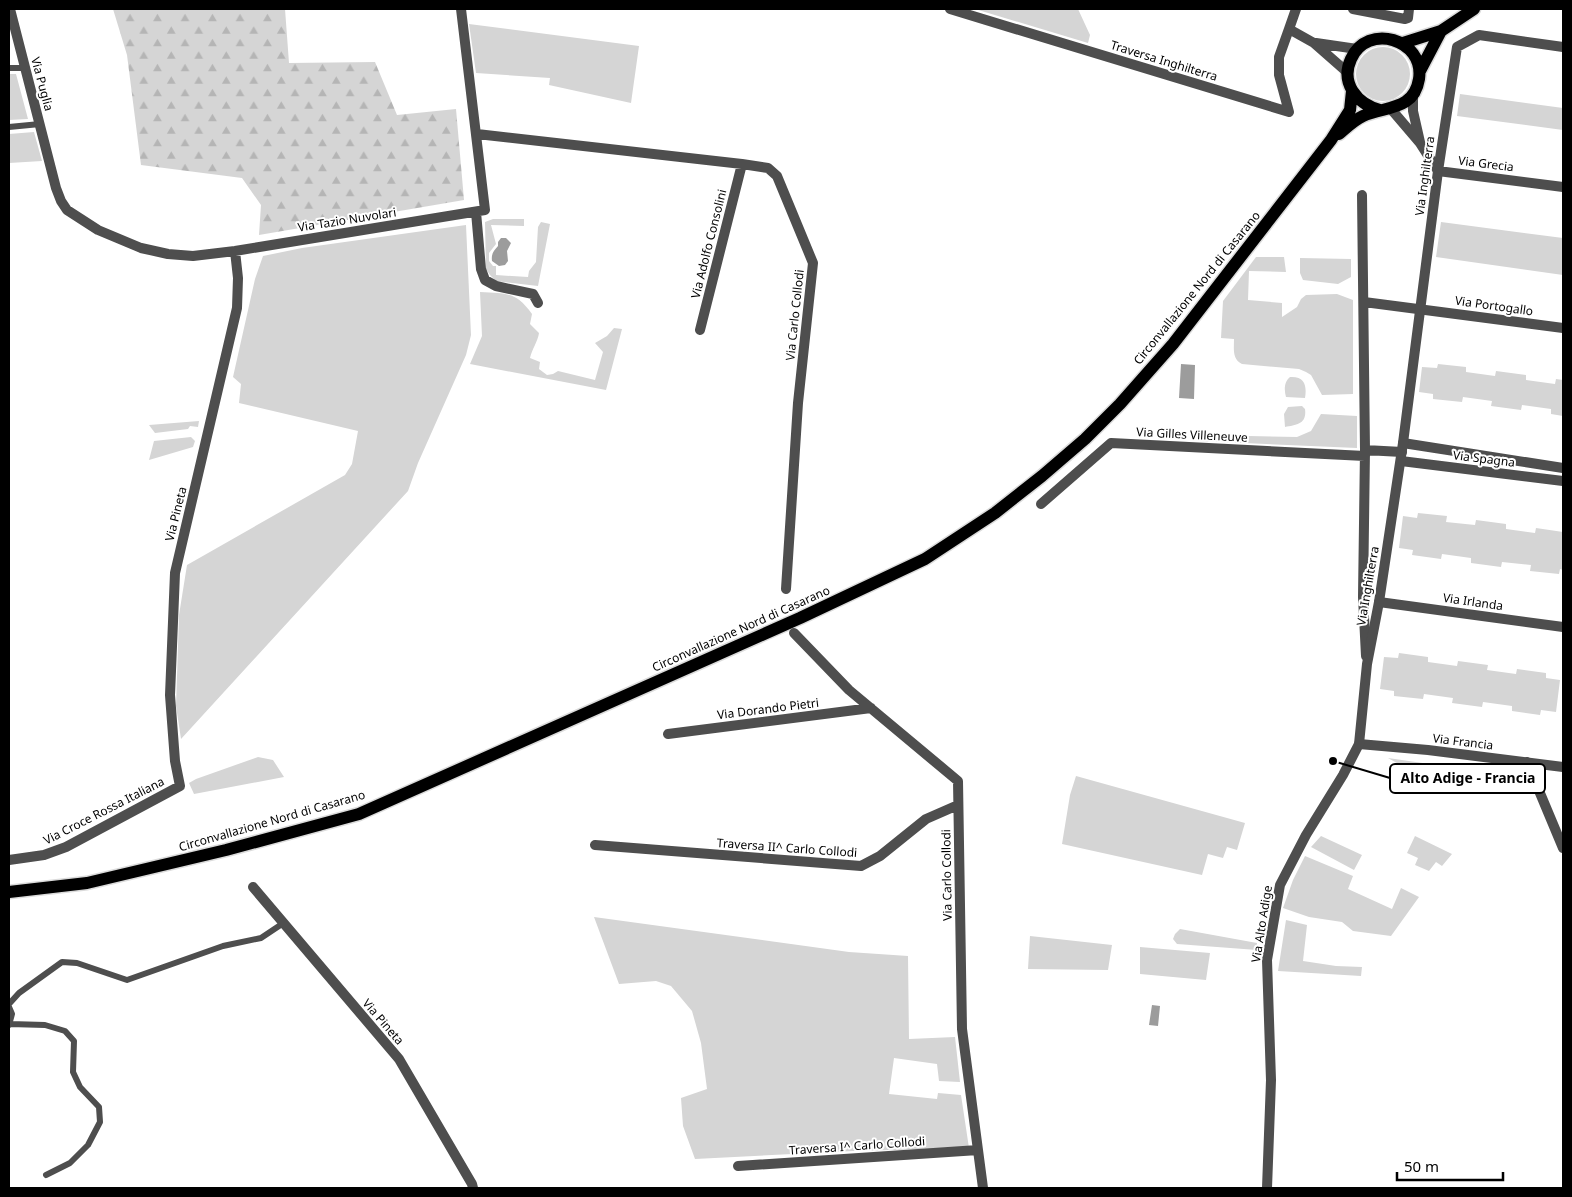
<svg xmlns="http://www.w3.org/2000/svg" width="1572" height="1197" viewBox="0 0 1572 1197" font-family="'Noto Sans',sans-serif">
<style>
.green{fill:#d5d5d5}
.forest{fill:url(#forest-firs)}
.water{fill:#9c9c9c}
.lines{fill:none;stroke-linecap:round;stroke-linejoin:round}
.primary-casing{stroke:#dbdbdb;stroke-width:15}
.service{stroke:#4e4e4e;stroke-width:6}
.minor{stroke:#4e4e4e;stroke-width:10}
.tertiary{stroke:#4e4e4e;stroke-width:10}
.primary{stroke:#000;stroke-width:12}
.labels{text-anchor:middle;stroke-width:4;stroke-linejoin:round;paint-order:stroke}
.street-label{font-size:12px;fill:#000;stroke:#fff}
.leader{fill:none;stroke:#000;stroke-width:2}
.callout-dot{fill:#000;stroke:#fff;stroke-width:2}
.callout{fill:#fff;stroke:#000;stroke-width:2}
.callout-label{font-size:14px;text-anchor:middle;font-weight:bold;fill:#000}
</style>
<defs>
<pattern id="forest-firs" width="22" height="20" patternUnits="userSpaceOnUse" patternTransform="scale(1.25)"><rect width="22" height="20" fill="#d5d5d5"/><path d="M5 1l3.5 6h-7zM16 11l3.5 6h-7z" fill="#b5b5b5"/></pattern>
</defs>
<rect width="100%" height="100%" fill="#fff"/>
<!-- green -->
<path class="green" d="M975 9H1078L1090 35 1088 43Z
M469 24 639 46 631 103 549 85 550 78 476 73Z
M1356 74a27 27 0 1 1 54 0a27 27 0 1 1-54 0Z
M9 74H16L28 119 9 120Z
M1460 94 1563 108V130L1457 116Z
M34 132 42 161 9 163V134Z
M493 219H524V226L491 225 496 244 489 253V261L493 266H496V275L528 277 529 271 536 262 538 227 541 222 550 224 538 286 496 281 490 275 486 269 485 222Z
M1441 222 1563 238V275L1436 257Z
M466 225 471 335 466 355 418 463 408 491 181 739 176 706 179 615 187 565 345 475 352 464 358 431 239 403 241 384 233 377 255 279 263 256 302 248Z
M1256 257H1284L1286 272 1249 271 1248 300 1282 303V317L1297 307 1301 299 1306 295 1337 294 1353 300V394L1322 395 1311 375 1306 372 1299 369 1242 364C1232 359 1234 349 1234 339L1221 338 1223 301Z
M1300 258 1351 259V277L1338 284 1303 280 1300 273Z
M480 292C507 294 515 291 532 314L530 324 539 333C538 341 532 349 530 358L540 362 539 369 547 375 553 374 558 371 595 380 603 352 595 343 607 336 614 328 622 329 606 390 470 364 482 336Z
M1438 364 1466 367V372L1495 376 1496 371 1526 375V380L1555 384 1556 379 1563 380V416L1551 414V409L1522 405 1521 410 1491 406 1492 401 1463 397 1462 402 1433 399V394L1419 392 1422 367 1437 368Z
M1290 377C1305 376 1307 386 1305 398L1286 397C1284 390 1284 382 1290 377Z
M1302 406 1305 409C1307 424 1297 425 1285 427L1284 414 1288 407Z
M1321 414 1357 416V448L1199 441 1200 435 1297 437 1311 431Z
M199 421 198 427 190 426 188 429 155 433 149 425Z
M191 437 195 441 193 447 149 460 154 441Z
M1418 513 1447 516 1446 522 1475 525 1476 520 1506 524V529L1535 533 1536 528 1563 532V570L1560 569 1559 574 1530 571 1531 565 1502 562 1501 567 1471 563V558L1442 554 1441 559 1412 555 1413 550 1399 548 1403 516 1417 518Z
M1399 653 1428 657V662L1457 666 1458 661 1488 665 1487 670 1516 674 1517 669 1546 673V678L1560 680 1556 712 1541 710 1540 715 1512 711V706L1483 702 1482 707 1452 703 1453 698 1424 694 1423 699 1394 696V691L1380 689 1384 657 1398 658Z
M258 757 273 760 284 777 194 794 189 783 196 779Z
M1388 758 1464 769 1463 780 1476 781 1450 793Z
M1076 776 1245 823 1237 850 1227 847 1223 858 1208 854 1202 875 1062 844 1070 795Z
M1321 836 1362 855 1354 870 1311 847Z
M1415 836 1452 854 1442 866 1436 862 1429 871 1415 865 1418 858 1407 853Z
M1305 856 1353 876 1348 889 1392 909 1401 888 1419 897 1391 936 1353 931 1342 922 1309 917 1283 908 1293 880Z
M594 917 849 952 908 956 909 1039 955 1037 960 1082 939 1081 937 1064 894 1058 889 1094 937 1099 938 1093 961 1095 969 1148 853 1151 695 1159 683 1126 681 1098 707 1089 701 1043 692 1011 671 986 656 981 619 984Z
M1286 920 1307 925 1303 961 1336 966 1362 967 1361 976 1278 971Z
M1180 929 1257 943V950L1177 944 1173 939 1175 934Z
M1030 936 1112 945 1108 970 1028 969Z
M1140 947 1210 953 1206 980 1140 974Z"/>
<!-- forest -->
<path class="forest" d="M113 9H285L289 63 375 62 397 115 456 109 464 200 259 235 261 205 242 178 141 165 127 55Z"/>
<!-- water -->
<path class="water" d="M501 238H506L511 243 507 251 508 261 505 265 499 266 492 261C491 253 494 251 498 246V242Z
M1181 364 1195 365 1194 399 1179 398Z
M1152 1005 1160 1006 1158 1026 1149 1025Z"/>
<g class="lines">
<defs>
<path id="primary" d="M1403 43 1441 31 1474 9
M1420 71 1441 31
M1339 134C1346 128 1354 120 1363 116 1385 106 1414 111 1419 79 1425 39 1367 22 1351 59 1340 83 1357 104 1380 110
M9 892 87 883 226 850 359 814 800 618 925 559 995 513 1042 476 1085 439 1120 404 1173 344 1331 140 1350 110 1352 91"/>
</defs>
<!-- primary casing -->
<use href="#primary" class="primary-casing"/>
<!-- service -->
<path class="service" d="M9 68H25
M9 127 40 124
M9 1004 19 993 62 962 77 963 127 980 223 946 261 938 282 924
M9 1007 12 1014 9 1025
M10 1024 45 1025 65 1031 74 1041 73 1072 80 1087 99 1107 100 1122 88 1145 70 1163 46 1175"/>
<!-- minor -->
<path class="minor" d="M10 9 56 188 61 201 67 210 98 230 141 248 168 254 193 256 235 251 485 210 461 9
M950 9 1289 112 1279 75V57L1289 29
M1296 9 1289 29 1314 43 1347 72
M1353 9 1405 19 1408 18 1409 9
M1316 43 1357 49
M1563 47 1479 35 1457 47 1438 171 1563 187
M477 134 742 164 768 168 777 176 813 263 798 403 786 589
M1362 195 1365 450 1363 597 1366 656
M476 212 481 269 485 280 496 286 533 294 538 303
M1364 302 1563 328
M700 330 742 164
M1403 443 1563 468
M1365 450 1402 452
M1401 461 1563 481
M1041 504 1111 443 1365 456
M1379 602 1563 627
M794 633 849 690 958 781 962 1029 983 1188
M668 734 871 708
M1359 744 1428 750 1563 767
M1527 762 1563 848
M595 845 861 866 880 856 926 819 958 805
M9 860 44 855 66 847 180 786 175 761 170 695 175 573 237 308 238 278 235 251
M253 887 399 1059 472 1184 473 1188
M738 1166 978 1150"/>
<!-- tertiary -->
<path class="tertiary" d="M1413 94V111L1420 142
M1267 1188 1271 1080 1267 960 1280 885 1306 835 1343 775 1359 744 1367 664 1379 602 1403 443 1438 171 1420 143 1391 109"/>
<!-- primary -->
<use href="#primary" class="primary"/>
</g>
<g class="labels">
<!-- street labels -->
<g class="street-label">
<text transform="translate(1164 61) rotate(17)" y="4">Traversa Inghilterra</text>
<text transform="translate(42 84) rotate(75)" y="4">Via Puglia</text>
<text transform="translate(1486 164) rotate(7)" y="4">Via Grecia</text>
<text transform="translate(1425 176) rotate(-82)" y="4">Via Inghilterra</text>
<text transform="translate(347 220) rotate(-9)" y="4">Via Tazio Nuvolari</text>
<text transform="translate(709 244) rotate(-76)" y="4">Via Adolfo Consolini</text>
<text transform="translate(1197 288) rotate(-51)" y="4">Circonvallazione Nord di Casarano</text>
<text transform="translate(1494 306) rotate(8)" y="4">Via Portogallo</text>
<text transform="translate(795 315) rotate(-84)" y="4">Via Carlo Collodi</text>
<text transform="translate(1192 435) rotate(3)" y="4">Via Gilles Villeneuve</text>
<text transform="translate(1484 459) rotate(7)" y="4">Via Spagna</text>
<text transform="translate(176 514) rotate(-76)" y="4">Via Pineta</text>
<text transform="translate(1368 586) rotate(-80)" y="4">Via Inghilterra</text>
<text transform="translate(1473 602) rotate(8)" y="4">Via Irlanda</text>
<text transform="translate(741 629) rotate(-24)" y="4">Circonvallazione Nord di Casarano</text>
<text transform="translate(768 709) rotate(-7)" y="4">Via Dorando Pietri</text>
<text transform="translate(1463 742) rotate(7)" y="4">Via Francia</text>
<text transform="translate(104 811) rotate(-27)" y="4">Via Croce Rossa Italiana</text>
<text transform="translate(272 821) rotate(-16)" y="4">Circonvallazione Nord di Casarano</text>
<text transform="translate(787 848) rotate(4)" y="4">Traversa II^ Carlo Collodi</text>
<text transform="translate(947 875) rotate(-91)" y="4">Via Carlo Collodi</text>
<text transform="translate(1262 924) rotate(-81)" y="4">Via Alto Adige</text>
<text transform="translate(383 1022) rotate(49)" y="4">Via Pineta</text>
<text transform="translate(857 1146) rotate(-4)" y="4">Traversa I^ Carlo Collodi</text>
</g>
</g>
<!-- callouts -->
<path class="leader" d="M1333 761L1390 778"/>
<circle class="callout-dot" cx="1333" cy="761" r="5"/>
<rect class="callout" x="1390" y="764" width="155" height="29" rx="5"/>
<g class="callout-label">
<text x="1468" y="783">Alto Adige - Francia</text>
</g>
<!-- border -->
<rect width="1572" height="1197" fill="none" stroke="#000000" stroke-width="20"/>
<!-- scale -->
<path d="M1397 1172v8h106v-8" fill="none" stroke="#000000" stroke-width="2.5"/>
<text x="1404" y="1172" font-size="15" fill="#000000" stroke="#ffffff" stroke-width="4" paint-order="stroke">50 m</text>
</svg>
